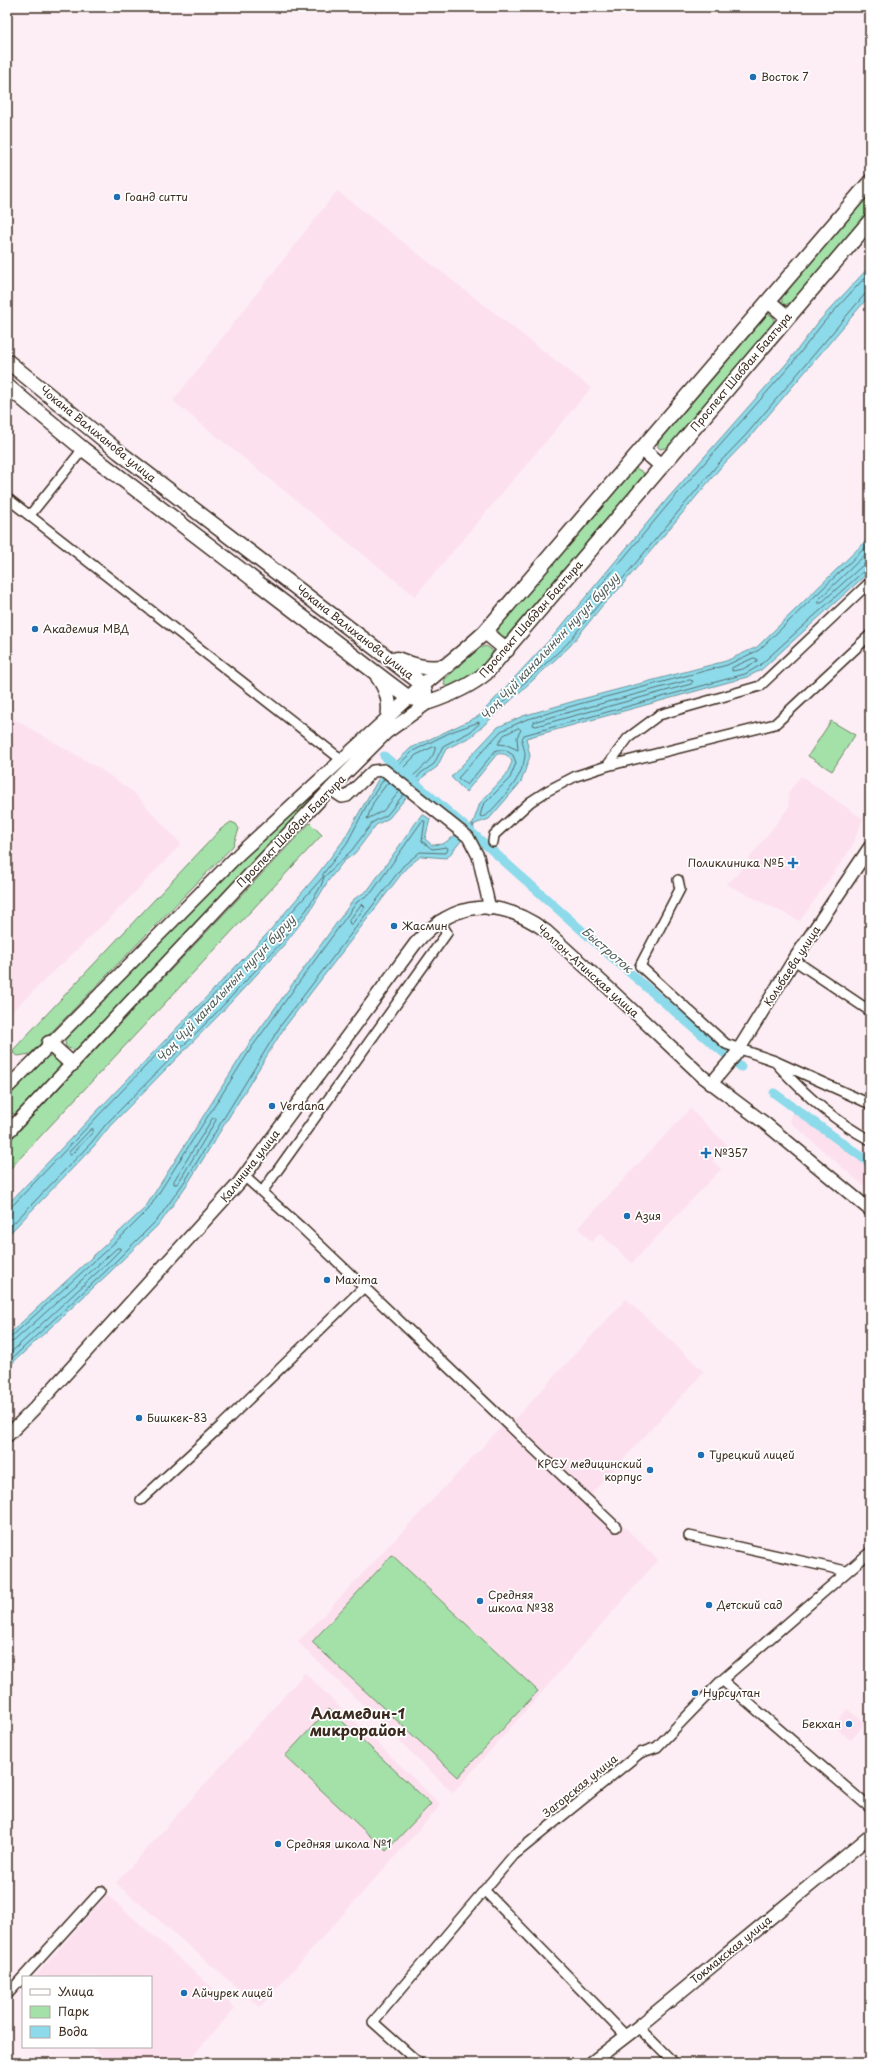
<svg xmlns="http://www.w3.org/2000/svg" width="877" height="2070" viewBox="0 0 877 2070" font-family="'Playpen Sans',sans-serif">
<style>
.built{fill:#fce0ee}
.green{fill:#a3e1a9;stroke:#6f8664}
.water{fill:#8cdaea;stroke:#6c9498}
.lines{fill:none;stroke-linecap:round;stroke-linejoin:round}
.shore{stroke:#5b7070;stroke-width:1}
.stream{stroke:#6c9498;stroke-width:2.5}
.canal{stroke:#8cdaea;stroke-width:9}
.minor-casing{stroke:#3b2a1e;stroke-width:12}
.tertiary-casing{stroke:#3b2a1e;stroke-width:14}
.secondary-casing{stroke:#3b2a1e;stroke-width:15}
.primary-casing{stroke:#3b2a1e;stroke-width:17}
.minor{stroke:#fff;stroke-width:9}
.tertiary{stroke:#fff;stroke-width:11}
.secondary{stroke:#fff;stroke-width:12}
.primary{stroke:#fff;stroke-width:14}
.poi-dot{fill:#1f6fb2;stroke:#fff;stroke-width:1.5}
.labels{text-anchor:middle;stroke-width:3.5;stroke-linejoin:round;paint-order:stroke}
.poi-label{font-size:11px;fill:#3b2a1e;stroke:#fff;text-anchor:start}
.street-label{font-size:11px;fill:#3b2a1e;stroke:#fff}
.water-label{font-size:12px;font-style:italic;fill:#535f5b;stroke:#fff}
.district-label{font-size:15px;font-weight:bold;fill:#3b2a1e;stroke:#fff}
</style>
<rect width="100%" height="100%" fill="#fdedf5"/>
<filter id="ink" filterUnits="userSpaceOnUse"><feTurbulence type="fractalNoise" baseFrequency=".025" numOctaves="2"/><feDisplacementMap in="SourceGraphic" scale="8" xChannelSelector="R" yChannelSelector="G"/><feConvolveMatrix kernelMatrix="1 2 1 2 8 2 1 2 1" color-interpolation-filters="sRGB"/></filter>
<g filter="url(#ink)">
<!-- built -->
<path class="built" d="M337 191 591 388 415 596 173 401Z
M7 715 100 769 133 792 181 844 109 919 7 1016Z
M801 776 863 819 851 848 800 921 726 884 734 878 789 807 788 793Z
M690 1109 727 1145 712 1161 721 1169 632 1263 600 1233 592 1242 578 1228Z
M793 1112 870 1168V1191L790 1122Z
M870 1144V1158L861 1151Z
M626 1299 704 1372 591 1494 658 1560 453 1793 298 1642 511 1417 514 1420Z
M305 1673 441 1805 260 2007 116 1883Z
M847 1709 865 1723 851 1740 834 1726Z
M107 1895 235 2008 186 2063H110L92 2047H151V1977H35Z"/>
<!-- green -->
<path class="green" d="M870 191V211L791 303 784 305 782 302V296Z
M766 314H769L774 318 773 325 669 447 660 449 658 447V440Z
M635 468 643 472 644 476 641 480 509 637H502L498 631 499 627 631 471Z
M486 646 492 650 493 654C486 671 464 680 449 687L444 685 445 679 480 648Z
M831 721 855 735 832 771 808 756Z
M309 797 312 800 80 1047 73 1050 66 1047 64 1038 206 892Z
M231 822 236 824 239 829 233 846 30 1054 18 1056 13 1053 14 1049 221 829Z
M310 823 322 835 7 1172V1143Z
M46 1056H54L60 1061V1069L18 1113 15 1114 8 1113 7 1098Z
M392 1555 538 1691 458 1777 312 1642Z
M329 1709 431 1804 386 1851 285 1756Z"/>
<!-- water -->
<path class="water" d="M870 266V295L749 438 721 467 618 590 602 606 570 646 472 736 446 749 437 767 424 776 389 818 376 825 355 853 343 862 328 881 310 911 283 946 219 1015 110 1126 94 1146 7 1236V1205L266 935 317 875 343 841 379 778 411 748 479 716 554 635 668 498 787 363 820 320Z
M870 537V571L761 670 747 677 526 738 530 756 521 782 489 819 475 824 447 858 421 856 406 868 284 1028 190 1180 161 1222 110 1272 7 1368V1336L145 1208 249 1044 354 899 368 890 422 814 430 819 425 839 432 845 443 844 473 823 480 803 506 775 512 762C509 755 505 753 497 754L466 792 451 777 498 727 523 716 578 700 726 661 757 647Z"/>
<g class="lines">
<!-- shore -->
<path class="shore" d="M870 272 823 323 790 366 671 501 557 638 495 704V707H498L567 644 599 604 615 588 718 464 746 435 865 294 870 292
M870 543 759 650 727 665 579 704 525 720 501 731 458 778 467 785 496 750H505L513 755 516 763 510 778 483 805 480 816 482 817 486 816C502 799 522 780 525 756 526 749 519 741 524 735L745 674 759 666 866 569 870 568
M870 550 818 600V603H821L863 565 870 563
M754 658 757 659V661L743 669 732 671V668Z
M690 680 693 681 691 684 536 726 533 725 534 722Z
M519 728 521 730 517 737 518 750 507 745 498 744 504 735Z
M394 769 413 751 451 732 479 722V724L470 732 443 746 434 764 421 773 412 784
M398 773 416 755 435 746C437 758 416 772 408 781
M388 782 373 803 367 819 383 811 400 791
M362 904 365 907 352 924H350L349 921Z
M213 1118H216V1120L183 1175 177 1184H174V1181Z
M93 1129V1132L71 1155H69V1152L90 1130Z
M7 1207 12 1206 268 938 323 877V874L347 843 369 801 384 779
M7 1230 91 1143 107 1123 216 1013 280 944 307 909 321 886 324 877 352 850 373 822 387 815 404 794
M7 1338 11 1337 125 1233 148 1210 252 1047 357 902 372 892 422 821H425L422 841 432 849 447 847 448 849 446 853 420 852 403 866 281 1025 187 1178 158 1219 108 1269 7 1363
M7 1343 14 1341 117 1248H120V1250L104 1266 7 1356"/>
<!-- stream -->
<path class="stream" d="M473 825V832"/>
<!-- canal -->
<path class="canal" d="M384 756C504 858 618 967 741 1067
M774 1093 870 1163"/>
<defs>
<path id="minor" d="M7 498 342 760
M30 515 83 449
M607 766 775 724 870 635
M493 842 494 835 530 802 547 791 576 776 607 766 628 738 659 715 760 686 870 582
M678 880 680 889 640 966 726 1044 775 1061 870 1104
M794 960 870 1011
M777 1064C803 1093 836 1122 870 1140
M244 1176 304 1230 616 1527
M262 1192 447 933 439 920
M141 1500 221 1426 364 1287
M689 1536 846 1571
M722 1680 870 1808
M484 1890 626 2036
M23 1977 101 1891
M7 1995 23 1977
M638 2027 674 2063
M419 2063 373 2022 514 1855 640 1753 657 1747 722 1680 870 1552"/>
<path id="tertiary" d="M330 789 342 797 347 796 373 771 384 770 468 837 478 856 490 909"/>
<path id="secondary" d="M711 1084 736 1054 794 960 870 847
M7 1088 240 853 409 698
M7 1133 330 789 386 733 429 702
M7 1436 34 1409 239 1183 415 944C454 899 499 897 546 931L613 992 702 1076 766 1124 870 1210
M591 2063 638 2027 870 1836"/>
<path id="primary" d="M768 301 787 317
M7 361 119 452 422 684 425 692
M7 386 83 449 385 680 409 698 418 699
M642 449 661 465
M485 632 507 650
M397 659C415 666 428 670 447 666
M378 677C387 690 391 702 388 718
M409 698C433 674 461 655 485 632L870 182
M429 702C450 695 469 687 486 673L870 221
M49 1043 72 1064
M7 1124 11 1128"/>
</defs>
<!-- minor casing -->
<use href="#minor" class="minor-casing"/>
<!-- tertiary casing -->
<use href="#tertiary" class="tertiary-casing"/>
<!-- secondary casing -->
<use href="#secondary" class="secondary-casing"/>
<!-- primary casing -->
<use href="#primary" class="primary-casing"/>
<!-- minor -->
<use href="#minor" class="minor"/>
<!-- tertiary -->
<use href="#tertiary" class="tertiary"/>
<!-- secondary -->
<use href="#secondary" class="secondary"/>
<!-- primary -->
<use href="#primary" class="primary"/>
</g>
</g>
<!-- markers -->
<g class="poi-dot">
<circle cx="753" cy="77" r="4"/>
<circle cx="117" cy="197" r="4"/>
<circle cx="35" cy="629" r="4"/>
<path d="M791 857h4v4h4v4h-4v4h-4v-4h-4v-4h4z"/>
<circle cx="394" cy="926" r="4"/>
<circle cx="272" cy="1106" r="4"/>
<path d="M704 1147h4v4h4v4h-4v4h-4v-4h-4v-4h4z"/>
<circle cx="627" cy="1216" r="4"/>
<circle cx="327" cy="1280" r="4"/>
<circle cx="139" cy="1418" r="4"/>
<circle cx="701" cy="1455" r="4"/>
<circle cx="650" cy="1470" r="4"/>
<circle cx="480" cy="1601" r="4"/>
<circle cx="709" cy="1605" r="4"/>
<circle cx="695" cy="1693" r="4"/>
<circle cx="849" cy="1724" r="4"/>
<circle cx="278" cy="1844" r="4"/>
<circle cx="184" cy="1993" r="4"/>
</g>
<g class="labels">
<!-- poi labels -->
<g class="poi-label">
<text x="761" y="81">Восток 7</text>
<text x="125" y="201">Гоанд ситти</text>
<text x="43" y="633">Академия МВД</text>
<text x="784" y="867" text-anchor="end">Поликлиника №5</text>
<text x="402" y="930">Жасмин</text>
<text x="280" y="1110">Verdana</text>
<text x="714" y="1157">№357</text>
<text x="635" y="1220">Азия</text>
<text x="335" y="1284">Maxima</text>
<text x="147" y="1422">Бишкек-83</text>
<text x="709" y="1459">Турецкий лицей</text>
<text x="642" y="1468" text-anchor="end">КРСУ медицинский<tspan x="642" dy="13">корпус</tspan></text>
<text x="488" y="1599">Средняя<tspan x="488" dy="13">школа №38</tspan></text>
<text x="717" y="1609">Детский сад</text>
<text x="703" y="1697">Нурсултан</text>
<text x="841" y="1728" text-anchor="end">Бекхан</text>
<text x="286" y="1848">Средняя школа №1</text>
<text x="192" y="1997">Айчурек лицей</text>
</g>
<!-- street labels -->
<g class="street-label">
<text transform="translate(741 372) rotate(-50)" y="4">Проспект Шабдан Баатыра</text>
<text transform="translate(98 434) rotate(39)" y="4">Чокана Валиханова улица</text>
<text transform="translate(531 619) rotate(-49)" y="4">Проспект Шабдан Баатыра</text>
<text transform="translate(355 632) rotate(38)" y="4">Чокана Валиханова улица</text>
<text transform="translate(291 831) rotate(-46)" y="4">Проспект Шабдан Баатыра</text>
<text transform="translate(792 966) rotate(-57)" y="4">Кольбаева улица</text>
<text transform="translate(588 971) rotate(42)" y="4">Чолпон-Атинская улица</text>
<text transform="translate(250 1166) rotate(-52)" y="4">Калинина улица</text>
<text transform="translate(580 1786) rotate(-39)" y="4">Загорская улица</text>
<text transform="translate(731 1950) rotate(-39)" y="4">Токмакская улица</text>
</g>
<!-- water labels -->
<g class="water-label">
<text transform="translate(550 647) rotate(-47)" y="4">Чоң Чүй каналынын нугун буруу</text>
<text transform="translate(607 950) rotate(41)" y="4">Быстроток</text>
<text transform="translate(226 989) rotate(-47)" y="4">Чоң Чүй каналынын нугун буруу</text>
</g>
<!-- district labels -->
<g class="district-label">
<text x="358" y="1719">Аламедин-1<tspan x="358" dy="17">микрорайон</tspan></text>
</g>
</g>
<!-- margin -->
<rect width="877" height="2070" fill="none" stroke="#fff" stroke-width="24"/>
<rect x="12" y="12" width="853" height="2046" fill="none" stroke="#3b2a1e" stroke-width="1.5" filter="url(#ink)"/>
<!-- legend -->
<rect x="22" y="1976" width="130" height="72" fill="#ffffff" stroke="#b1aaa5"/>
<rect x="30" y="1989" width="20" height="6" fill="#ffffff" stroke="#b1aaa5"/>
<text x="58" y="1996" font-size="12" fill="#3b2a1e">Улица</text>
<rect x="30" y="2006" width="20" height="12" fill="#a3e1a9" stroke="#b1aaa5"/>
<text x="58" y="2016" font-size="12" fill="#3b2a1e">Парк</text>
<rect x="30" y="2026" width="20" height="12" fill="#8cdaea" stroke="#b1aaa5"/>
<text x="58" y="2036" font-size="12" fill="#3b2a1e">Вода</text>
</svg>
